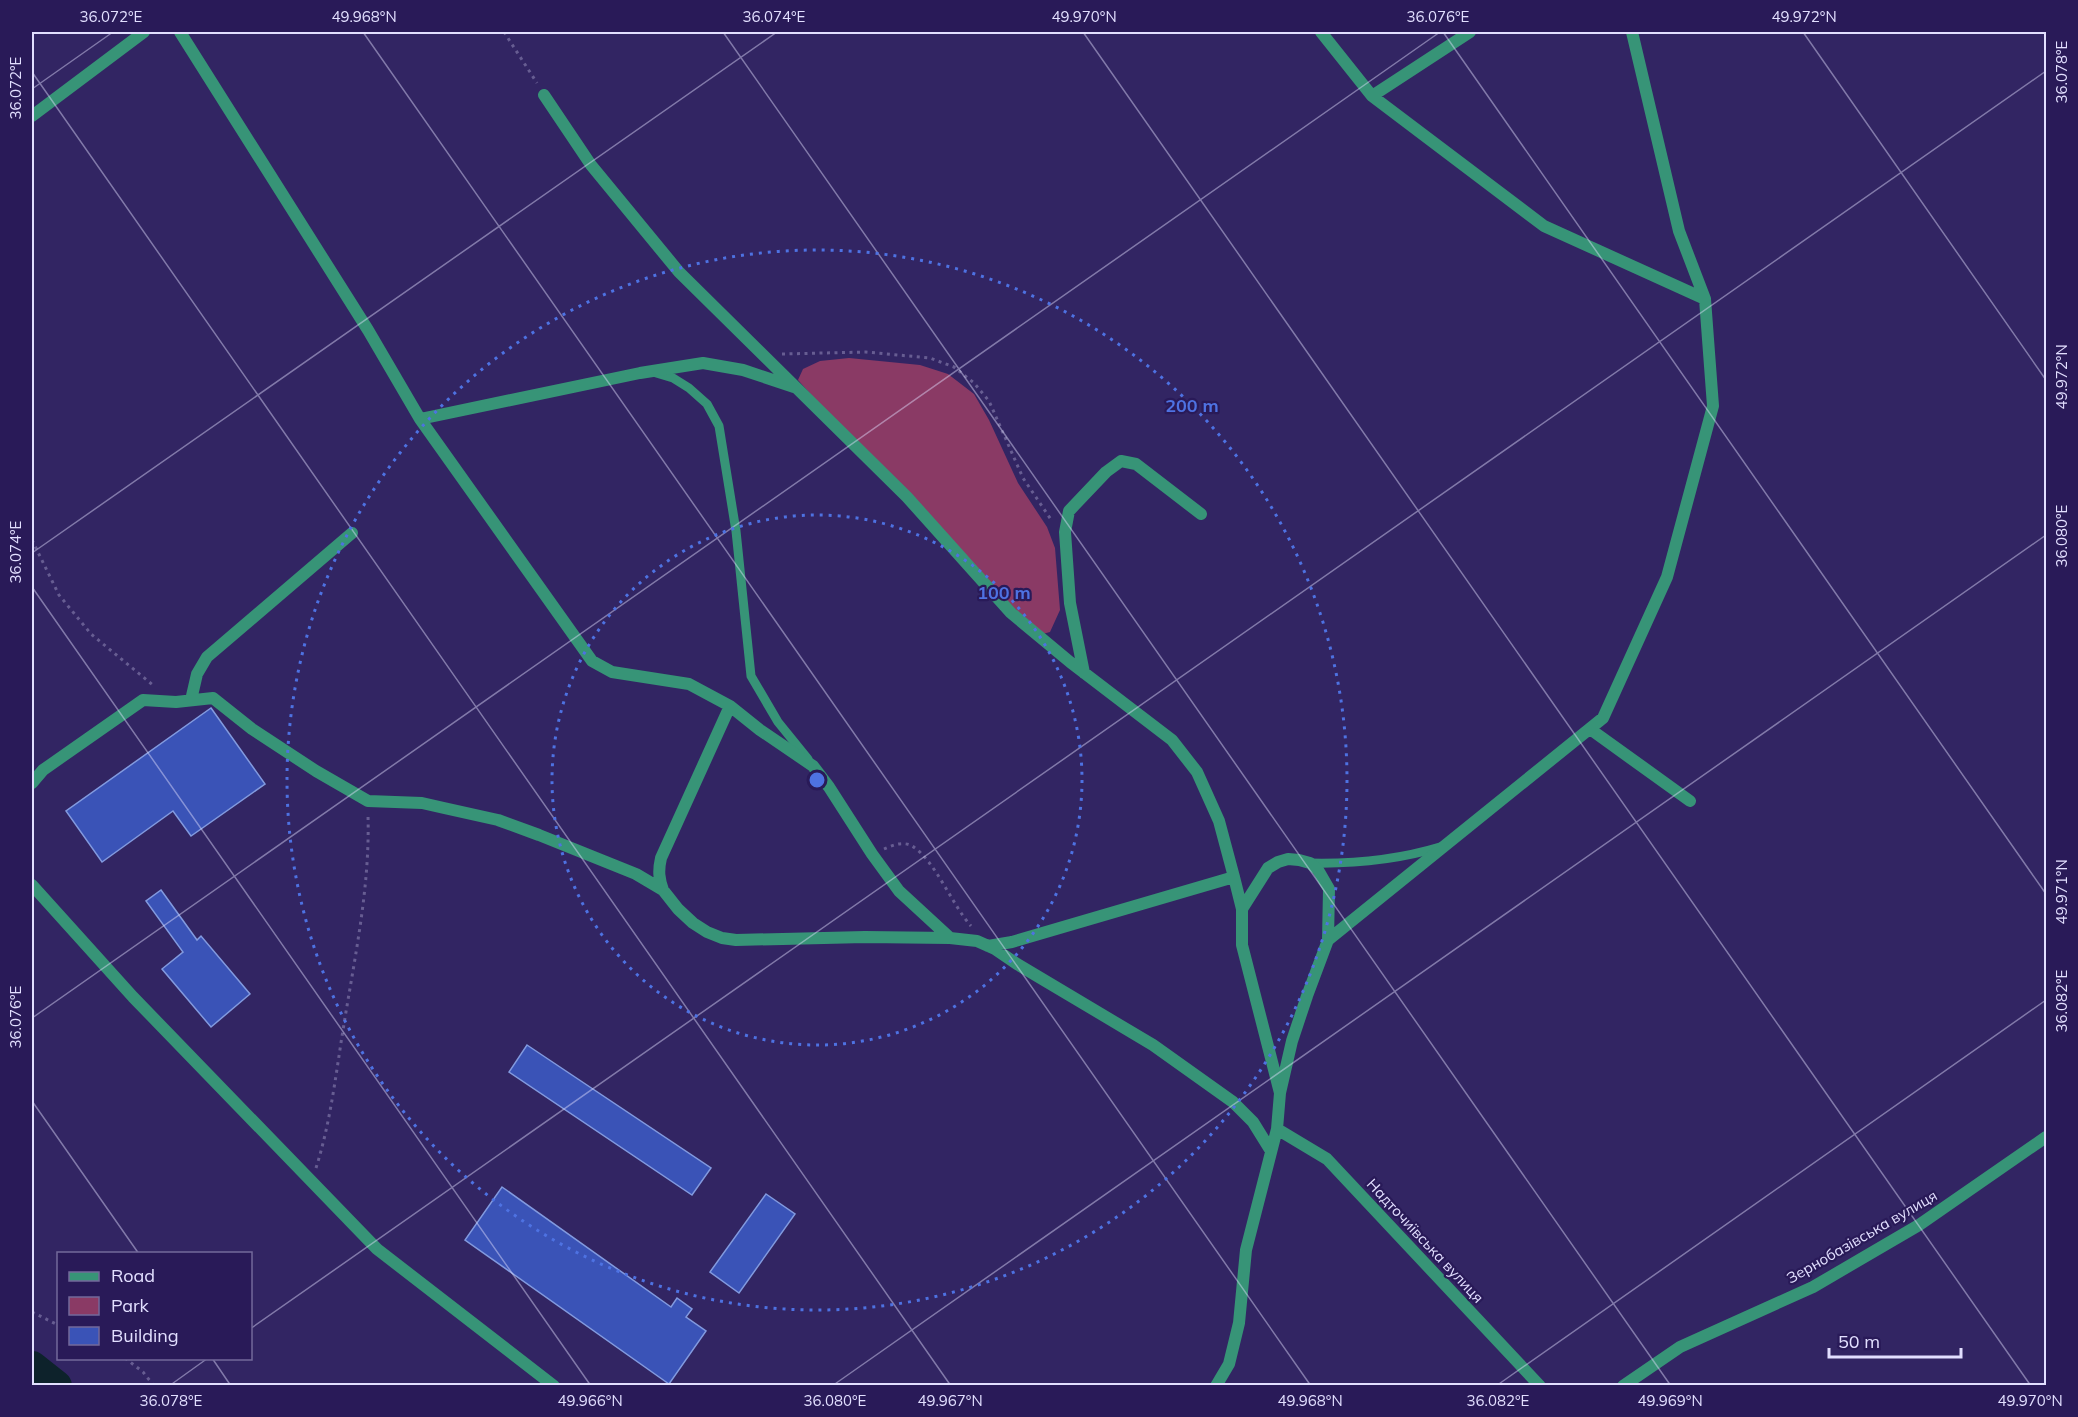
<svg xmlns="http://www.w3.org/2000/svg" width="2078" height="1417" viewBox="0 0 2078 1417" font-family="Mulish,sans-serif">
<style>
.green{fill:#8a3a65}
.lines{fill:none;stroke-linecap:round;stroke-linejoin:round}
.river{stroke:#0d222b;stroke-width:32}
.building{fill:#3a53b7;stroke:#829adf;stroke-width:1.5}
.path{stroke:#675d92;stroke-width:3;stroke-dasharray:3 4.5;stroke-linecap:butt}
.lane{stroke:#379477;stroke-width:9}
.street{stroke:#379477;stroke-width:12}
.ticks{fill:none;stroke:#e2dfff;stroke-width:1.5;stroke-opacity:0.45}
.ring{fill:none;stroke:#4e72e2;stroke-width:3;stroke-dasharray:3 6}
.labels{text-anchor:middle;stroke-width:4.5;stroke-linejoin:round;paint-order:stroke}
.street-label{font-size:15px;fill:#e2dfff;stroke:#291a58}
.centre{fill:#4e72e2;stroke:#291a58;stroke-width:3}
.ring-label{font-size:18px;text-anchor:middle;font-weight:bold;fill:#4e72e2;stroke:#291a58;stroke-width:4.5;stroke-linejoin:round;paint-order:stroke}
.neatline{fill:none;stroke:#e2dfff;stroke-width:2}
.ticks-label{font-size:15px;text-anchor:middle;fill:#e2dfff}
</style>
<rect width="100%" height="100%" fill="#322563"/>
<!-- green -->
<path class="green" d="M849 358 920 365 948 374 974 394 989 420 1018 483 1047 527 1055 548 1060 610 1050 632 1039 635 822 407 798 380 803 369 820 361Z"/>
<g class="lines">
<!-- river -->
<path class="river" d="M32 1367 56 1386"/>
</g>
<!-- building -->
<path class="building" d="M211 708 265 784 191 836 173 811 102 862 66 811Z
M161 890 197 940 201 936 250 994 211 1027 162 969 183 952 146 901Z
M527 1045 711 1168 692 1195 509 1072Z
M502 1187 671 1307 677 1298 692 1309 686 1317 706 1331 669 1384 465 1240Z
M766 1194 795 1214 739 1293 710 1272Z"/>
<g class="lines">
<!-- path -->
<path class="path" d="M504 32 537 83
M782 354 866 352 930 358 954 367 974 383 989 401 1023 478 1052 521
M32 540 59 595 91 634 154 686
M884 849C893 845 903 841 912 846 935 860 952 905 971 926
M316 1168C331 1121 336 1072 344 1024 355 956 370 886 368 816
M32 1312 58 1325
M125 1358 143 1372 154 1386"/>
<!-- lane -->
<path class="lane" d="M653 372 673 378 689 388 707 404 719 426 736 531 751 676 778 722 808 759
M1310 863C1355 864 1397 860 1440 847"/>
<!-- street -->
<path class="street" d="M180 32 368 330 420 419 592 661 612 672 689 684 730 706 760 730 813 766 829 787 872 854 899 891 950 938
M1321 32 1372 96 1544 226 1705 299
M544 95 591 165 679 272 907 497 1011 613 1070 662 1172 740 1197 772 1219 821 1234 877 1242 909V945L1280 1093
M1372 96 1470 32
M32 116 144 32
M420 419 640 373 703 363 743 370 794 387
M1084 673 1070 603 1065 532 1069 511 1106 472 1121 461 1136 464 1201 514
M191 700 197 674 207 657 352 533
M1590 729 1690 801
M32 783 43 770 143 700 176 702 213 698 252 729 316 771 368 801 422 803 444 808 498 820 539 835 636 874 663 890 678 909 693 923 707 932 722 938 736 940 865 937 950 938 977 941 995 949 1017 964 1153 1045 1233 1102 1253 1122 1271 1151
M32 885 133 997 377 1249 554 1386
M663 890C659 879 658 871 661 858L730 706
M1328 940 1603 718 1667 577 1713 406 1705 299 1679 231 1632 32
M988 946 1012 942 1234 877
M1277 1129 1327 1159 1540 1386
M1216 1386 1229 1364 1239 1323 1246 1250 1277 1129 1280 1093 1292 1041 1307 996 1328 940 1329 889 1318 870 1310 863 1299 860 1288 859 1278 862 1268 868 1242 909
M1623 1386 1680 1347 1813 1287 1919 1225 2046 1137"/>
</g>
<!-- ticks -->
<path class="ticks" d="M363 32 1311 1386M723 32 1671 1386M1083 32 2031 1386M1443 32 2046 894M1803 32 2046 380M32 72 951 1386M32 89 113 32M32 553 777 32M32 587 591 1386M32 1018 1440 32M32 1101 139 1254M250 1329 2046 71M212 1358 231 1386M169 1386 208 1358M832 1386 2046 535M1496 1386 2046 1000"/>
<!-- distance rings -->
<g class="ring">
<circle cx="817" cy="780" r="265"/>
<circle cx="817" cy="780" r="530"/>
</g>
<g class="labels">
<!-- street labels -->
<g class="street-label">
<text transform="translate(1862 1237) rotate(-30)" y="5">Зернобазівська вулиця</text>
<text transform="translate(1425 1241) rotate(47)" y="5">Надточиївська вулиця</text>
</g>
</g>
<circle cx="817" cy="780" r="9" class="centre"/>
<g class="ring-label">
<text x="1192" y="412">200 m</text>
<text x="1004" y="599">100 m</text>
</g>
<!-- border -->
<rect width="2078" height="1417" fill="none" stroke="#291a58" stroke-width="66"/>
<!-- legend -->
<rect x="57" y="1252" width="195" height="108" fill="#291a58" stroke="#73699b" stroke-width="1.5"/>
<rect x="69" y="1272" width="30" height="9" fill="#379477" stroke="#73699b" stroke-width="1.5"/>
<text x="111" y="1282" font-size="18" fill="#e2dfff">Road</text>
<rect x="69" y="1297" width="30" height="18" fill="#8a3a65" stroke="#73699b" stroke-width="1.5"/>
<text x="111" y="1312" font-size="18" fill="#e2dfff">Park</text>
<rect x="69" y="1327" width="30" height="18" fill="#3a53b7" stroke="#73699b" stroke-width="1.5"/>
<text x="111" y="1342" font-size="18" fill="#e2dfff">Building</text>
<!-- scale -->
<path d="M1829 1348v9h132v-9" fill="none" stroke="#e2dfff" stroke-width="3"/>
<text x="1838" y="1348" font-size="18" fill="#e2dfff" stroke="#291a58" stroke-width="4.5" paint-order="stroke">50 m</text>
<rect x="33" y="33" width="2012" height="1351" class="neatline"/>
<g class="ticks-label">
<text x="111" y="22">36.072°E</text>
<text x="364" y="22">49.968°N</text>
<text x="774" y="22">36.074°E</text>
<text x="1084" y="22">49.970°N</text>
<text x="1438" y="22">36.076°E</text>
<text x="1804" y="22">49.972°N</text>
<text transform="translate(2062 72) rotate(-90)" y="5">36.078°E</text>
<text transform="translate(16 88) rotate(-90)" y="5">36.072°E</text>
<text transform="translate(2062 377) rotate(-90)" y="5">49.972°N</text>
<text transform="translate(2062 536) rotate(-90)" y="5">36.080°E</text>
<text transform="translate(16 552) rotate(-90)" y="5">36.074°E</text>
<text transform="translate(2062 892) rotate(-90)" y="5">49.971°N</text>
<text transform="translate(2062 1001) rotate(-90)" y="5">36.082°E</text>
<text transform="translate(16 1017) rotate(-90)" y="5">36.076°E</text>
<text x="171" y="1406">36.078°E</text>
<text x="590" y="1406">49.966°N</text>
<text x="835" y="1406">36.080°E</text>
<text x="950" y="1406">49.967°N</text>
<text x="1310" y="1406">49.968°N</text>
<text x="1498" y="1406">36.082°E</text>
<text x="1670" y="1406">49.969°N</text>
<text x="2030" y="1406">49.970°N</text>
</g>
</svg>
